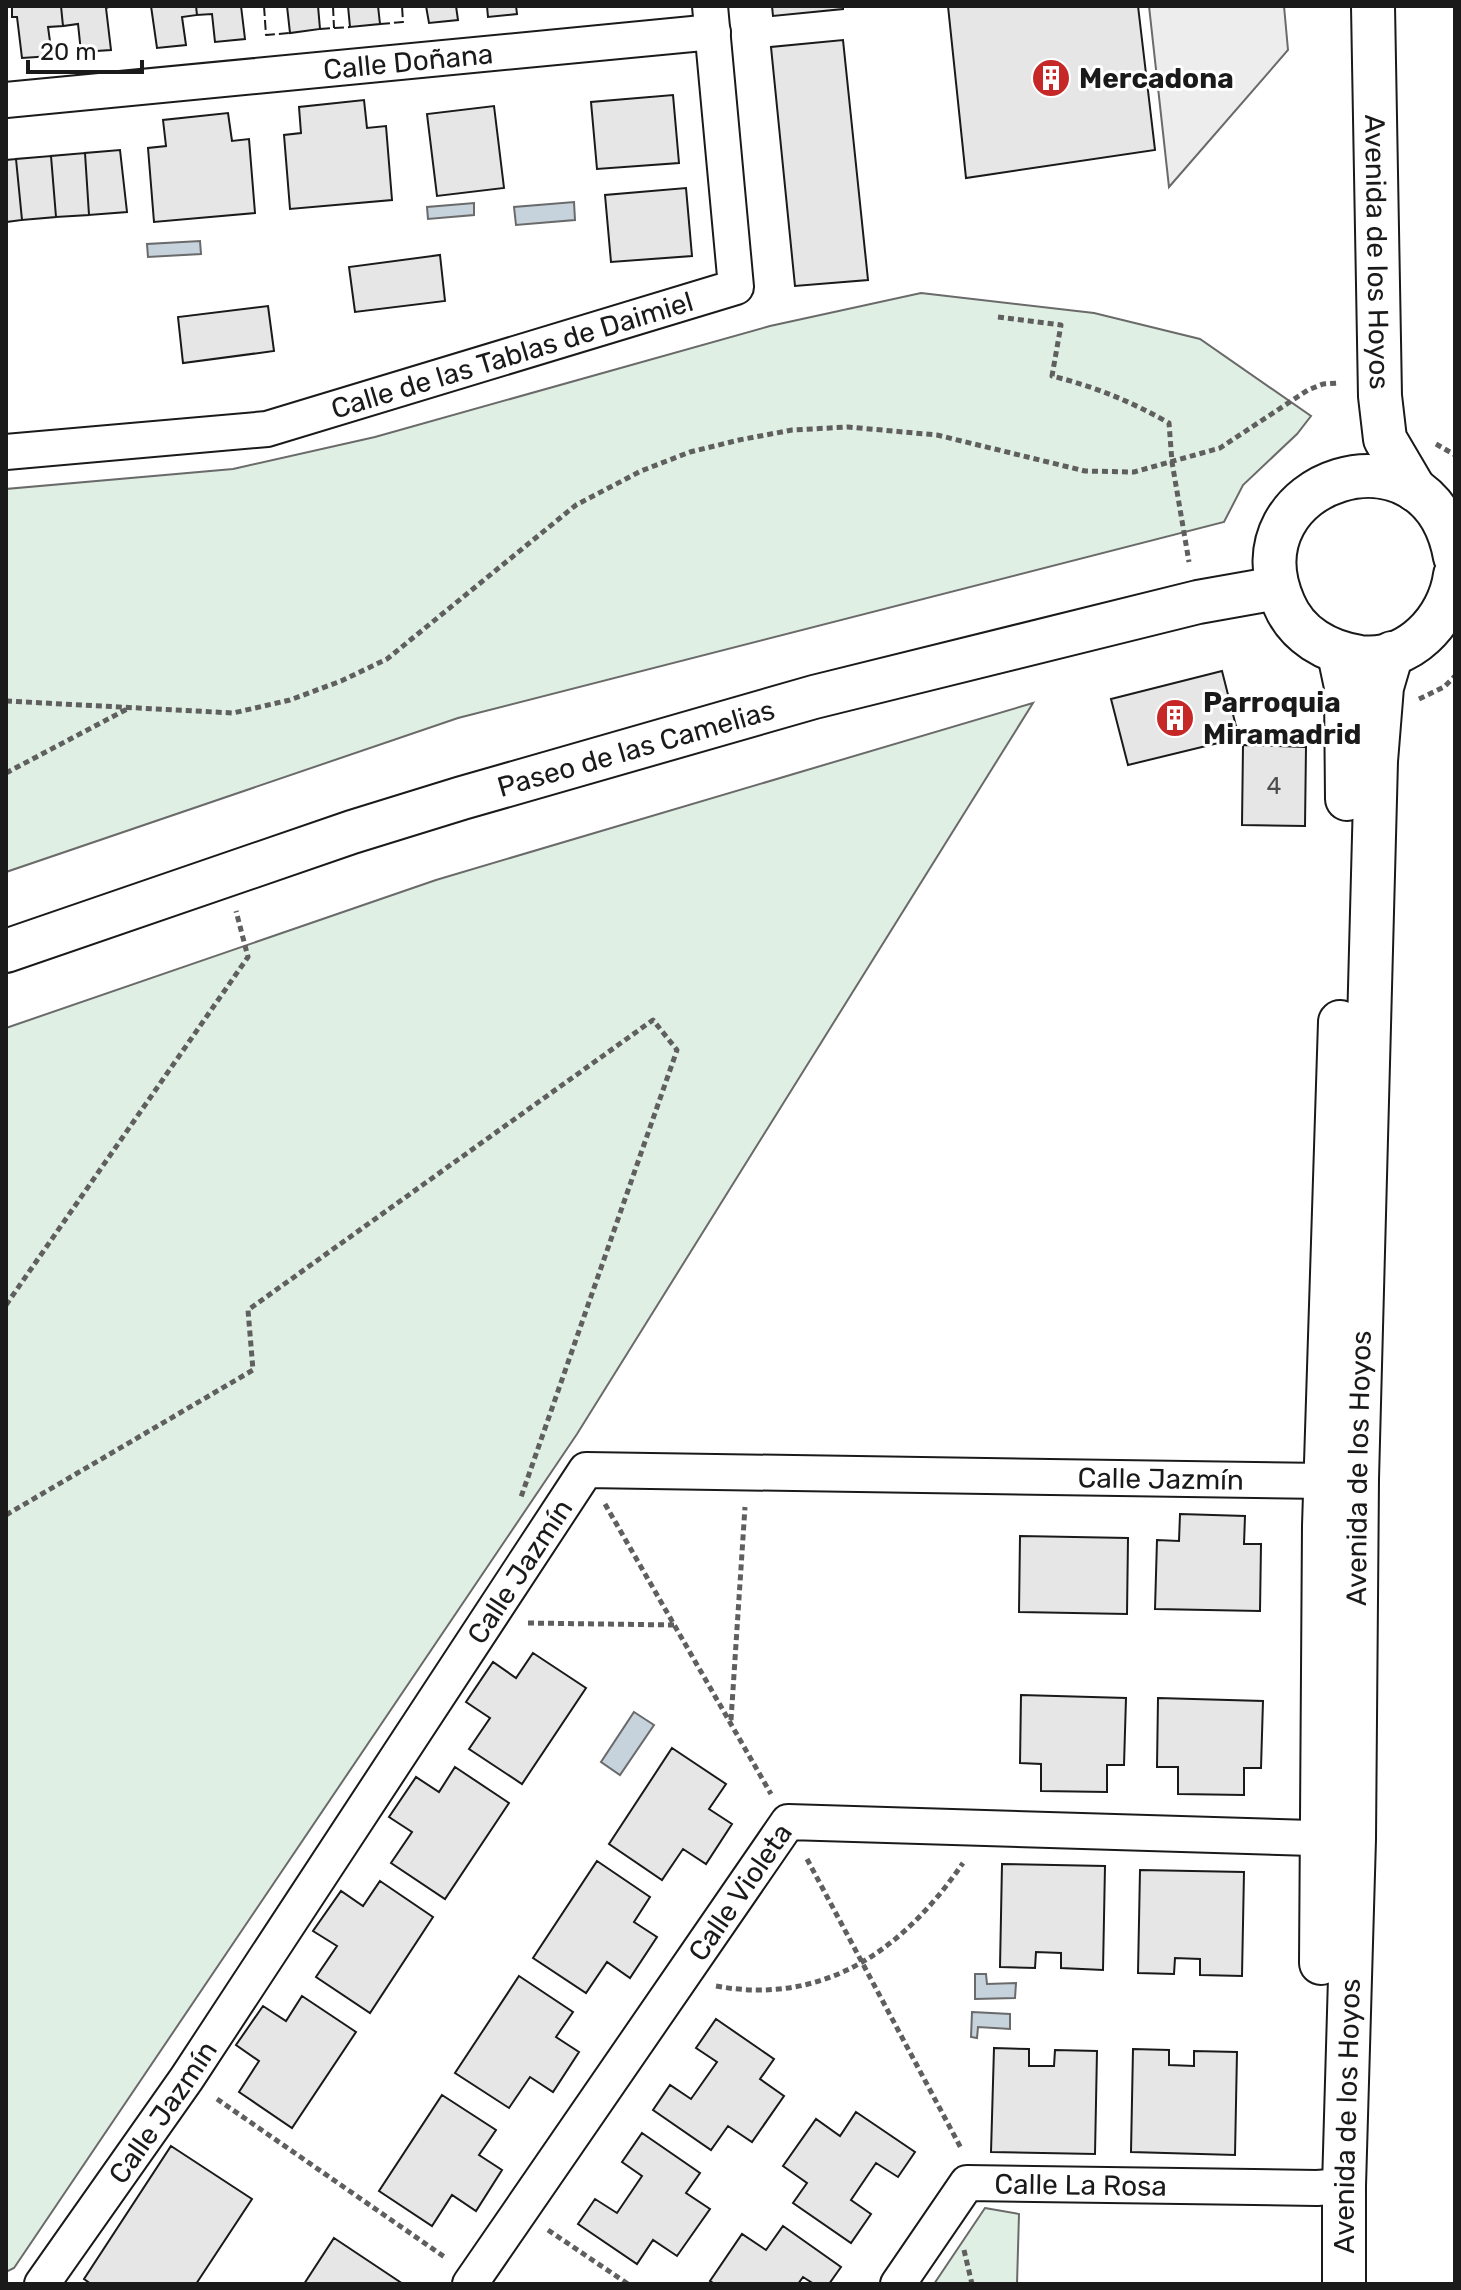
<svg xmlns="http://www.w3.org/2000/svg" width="1461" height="2290" viewBox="0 0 1461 2290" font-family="Rubik,sans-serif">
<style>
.green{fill:#e0efe3;stroke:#6a6a6a;stroke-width:2}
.parking{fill:#ededed;stroke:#6a6a6a;stroke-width:2}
.water{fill:#c6d2dc;stroke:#6a6a6a;stroke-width:2}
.building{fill:#e6e6e6;stroke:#1a1a1a;stroke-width:2}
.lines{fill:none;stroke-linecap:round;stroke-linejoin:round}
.minor-casing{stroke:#1a1a1a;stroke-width:38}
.tertiary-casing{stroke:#1a1a1a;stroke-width:46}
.path{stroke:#5f5f5f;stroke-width:5;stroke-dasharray:6 4;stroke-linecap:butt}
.minor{stroke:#fff;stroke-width:34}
.tertiary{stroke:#fff;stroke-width:42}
.fence{stroke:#1a1a1a;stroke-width:2;stroke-dasharray:10 4;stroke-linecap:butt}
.labels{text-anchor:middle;stroke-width:6;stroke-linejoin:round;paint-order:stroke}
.number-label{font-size:24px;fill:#4d4d4d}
.street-label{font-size:28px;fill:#1a1a1a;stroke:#fff}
.poi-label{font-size:28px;font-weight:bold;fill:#1a1a1a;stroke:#fff;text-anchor:start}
</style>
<rect width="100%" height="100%" fill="#fff"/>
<!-- green -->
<path class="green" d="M921 293 1094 313 1200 339 1311 416 1297 434 1243 485 1224 522 458 718 6 872V489L233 469 375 437 770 326Z
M1033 703 577 1434 14 2268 6 2272V1028L436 880Z
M985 2208 1019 2214 1017 2284H934Z"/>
<!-- parking -->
<path class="parking" d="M1149 6H1284L1288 50 1169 187Z"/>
<!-- water -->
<path class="water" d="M574 202 575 220 516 225 514 207Z
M474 203V215L428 219 427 207Z
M200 241 201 254 148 257 147 244Z
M634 1712 654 1725 620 1775 601 1762Z
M975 1974H986L987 1984 1016 1983 1015 1998 975 1999Z
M972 2012 1010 2014V2029L978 2027 977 2038 971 2037Z"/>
<!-- building -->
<path class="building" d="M12 6H61L63 26 48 27 52 56 22 58 17 17H12Z
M61 6H111L106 8 111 50 81 52 78 24 63 26Z
M146 6H196L197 15 182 17 186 45 157 48 151 6Z
M196 6H241L245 39 215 42 212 14 197 15Z
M287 6H318L320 29 290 33Z
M348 6H378L380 24 350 27Z
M426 6H456L458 20 429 23Z
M487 6H516L517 14 488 17Z
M772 6H843V9L773 16Z
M948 6H1138L1155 150 966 178Z
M843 40 868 280 795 286 771 47Z
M673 95 679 163 597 169 591 102Z
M364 100 367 128 386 126 392 200 290 209 284 135 301 133 299 107Z
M494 106 504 188 437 196 427 114Z
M228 113 232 141 249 139 255 213 154 222 148 148 166 146 163 120Z
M120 150 127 212 89 215 85 153Z
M85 153 89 215 56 217 51 156Z
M51 156 56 217 22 220 16 159Z
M16 159 22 220 6 222V160Z
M686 188 692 256 611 262 605 195Z
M440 255 445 301 355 312 349 267Z
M268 306 274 351 183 363 178 317Z
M1222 671 1239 738 1128 765 1111 699Z
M1243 745 1306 747 1305 826 1242 825Z
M1180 1514 1245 1516 1244 1544H1261L1260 1611 1155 1609 1157 1540 1179 1541Z
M1020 1536 1128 1538 1127 1614 1019 1612Z
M533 1653 586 1688 522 1784 469 1749 490 1718 466 1702 493 1662 516 1678Z
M1021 1695 1126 1698 1124 1765H1107V1792L1041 1791V1764L1020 1763Z
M1158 1698 1263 1701 1261 1768H1244V1795L1178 1794V1767H1157Z
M672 1748 726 1784 709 1809 732 1824 706 1864 683 1849 662 1880 609 1844Z
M455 1767 509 1803 445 1899 391 1863 412 1832 389 1817 416 1777 439 1792Z
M597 1861 650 1897 634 1922 657 1937 630 1978 607 1962 586 1993 533 1958Z
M1002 1864 1105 1866 1103 1970 1061 1968V1953L1036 1952 1035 1968 1000 1967Z
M1140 1870 1244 1872 1242 1976 1200 1975V1959L1175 1958 1174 1974 1138 1973Z
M380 1881 433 1917 370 2013 316 1977 337 1946 313 1931 341 1891 363 1906Z
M519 1976 573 2012 556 2037 579 2052 553 2092 530 2077 509 2108 455 2073Z
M302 1996 356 2032 292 2128 239 2092 259 2061 236 2045 263 2006 286 2021Z
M716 2019 774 2059 760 2079 784 2096 752 2142 728 2126 711 2150 653 2110 670 2085 691 2099 717 2062 696 2048Z
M994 2048 1029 2049V2066H1054L1055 2050 1097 2051 1095 2154 991 2152Z
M1133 2049 1169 2050V2065L1194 2066V2051L1237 2052 1235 2155 1131 2152Z
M442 2095 496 2130 479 2155 502 2170 476 2211 452 2195 432 2226 379 2191Z
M856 2112 915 2152 898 2177 876 2163 851 2200 871 2214 851 2243 793 2203 807 2183 783 2166 816 2119 840 2136Z
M642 2133 700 2173 686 2193 710 2209 677 2256 653 2240 637 2264 578 2224 595 2199 617 2213 642 2176 622 2162Z
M171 2146 252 2199 196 2284H91L84 2279Z
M783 2226 841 2267 829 2284H814L803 2277 798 2284H715L710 2281 742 2234 766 2250Z
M334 2238 403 2284H304Z"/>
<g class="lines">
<defs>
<g id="minor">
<path id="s1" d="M6 100 713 32"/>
<path id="s2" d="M6 452 267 429 736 287 710 6"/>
<path id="s3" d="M42 2284 187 2078 586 1470 1325 1481"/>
<path id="s4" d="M470 2284 788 1822 1346 1839"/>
<path id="s5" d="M898 2284 967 2183 1317 2188 1344 2186"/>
</g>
<g id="tertiary">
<path id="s6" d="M1373 6 1380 396 1385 439 1415 490"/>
<path d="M1455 557C1430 414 1229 480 1284 604 1297 635 1327 652 1360 657 1409 663 1449 620 1455 575"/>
<path d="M1339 654 1346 687 1347 799"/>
<path id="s7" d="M6 951 352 832 462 798 814 697 1198 602 1277 588"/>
<path d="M1321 1963 1324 1526 1340 1022"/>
<path id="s8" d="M1344 2284V2186L1354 1839 1357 1479 1376 761 1382 687 1392 653"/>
</g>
</defs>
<!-- minor casing -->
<use href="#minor" class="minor-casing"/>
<!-- tertiary casing -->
<use href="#tertiary" class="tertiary-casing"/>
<!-- path -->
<path class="path" d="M998 317 1061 325 1052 376C1096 387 1130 401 1169 423L1172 462 1189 562
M1436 444 1455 455
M1419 699 1444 687 1455 676
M6 701 233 713 290 700 341 681 387 659 576 505 641 471 690 452 739 440 792 430 848 427 937 435 1085 471 1134 472 1220 448 1308 390 1323 384 1339 383
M6 773 129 708
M6 1305 248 957 236 911
M605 1504 771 1794
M6 1515 253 1370 248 1310 653 1020 677 1050 520 1500
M528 1623 674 1625
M731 1720 745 1507
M807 1859 962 2150
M716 1986C825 2006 904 1949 963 1863
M217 2099 446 2258
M548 2230 628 2284
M964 2250 972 2284"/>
<!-- minor -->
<use href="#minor" class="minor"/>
<!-- tertiary -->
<use href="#tertiary" class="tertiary"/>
<!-- fence -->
<path class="fence" d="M264 6 266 35 290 33
M333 6 334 28
M380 24 403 22 402 6
M320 29 350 27"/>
</g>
<!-- icons -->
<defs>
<symbol id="building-disc" viewBox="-11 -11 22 22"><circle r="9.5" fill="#c62828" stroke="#fff"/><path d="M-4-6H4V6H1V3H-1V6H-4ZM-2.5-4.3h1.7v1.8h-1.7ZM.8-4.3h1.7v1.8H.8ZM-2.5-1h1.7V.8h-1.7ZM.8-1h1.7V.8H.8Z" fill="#fff"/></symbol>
</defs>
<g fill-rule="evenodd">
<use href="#building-disc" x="1029" y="56" width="44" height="44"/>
<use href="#building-disc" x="1153" y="696" width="44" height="44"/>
</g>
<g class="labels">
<!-- number labels -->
<g class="number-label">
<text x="1274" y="794">4</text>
</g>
<!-- street labels -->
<g class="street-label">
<text dy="10" stroke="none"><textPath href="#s1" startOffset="404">Calle Doñana</textPath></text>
<text dy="10" stroke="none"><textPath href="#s6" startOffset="246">Avenida de los Hoyos</textPath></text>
<text dy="10" stroke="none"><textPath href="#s2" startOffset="518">Calle de las Tablas de Daimiel</textPath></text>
<text dy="10" stroke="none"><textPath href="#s7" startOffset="662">Paseo de las Camelias</textPath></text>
<text dy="10" stroke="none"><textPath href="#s8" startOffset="816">Avenida de los Hoyos</textPath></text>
<text dy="10" stroke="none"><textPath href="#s3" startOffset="1554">Calle Jazmín</textPath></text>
<text dy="10" stroke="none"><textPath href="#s3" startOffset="858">Calle Jazmín</textPath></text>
<text dy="10" stroke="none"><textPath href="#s4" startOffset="476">Calle Violeta</textPath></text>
<text dy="10" stroke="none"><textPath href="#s3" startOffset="210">Calle Jazmín</textPath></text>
<text dy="10" stroke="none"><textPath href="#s8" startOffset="168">Avenida de los Hoyos</textPath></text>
<text dy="10" stroke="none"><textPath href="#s5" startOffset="236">Calle La Rosa</textPath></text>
</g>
<!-- poi labels -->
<g class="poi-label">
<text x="1079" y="88">Mercadona</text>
<text x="1203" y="712">Parroquia<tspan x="1203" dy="32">Miramadrid</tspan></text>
</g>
</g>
<!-- border -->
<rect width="1461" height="2290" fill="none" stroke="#1a1a1a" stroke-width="16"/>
<!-- scale -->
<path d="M28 60v12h114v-12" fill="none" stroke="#1a1a1a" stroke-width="4"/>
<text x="40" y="60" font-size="24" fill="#1a1a1a" stroke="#ffffff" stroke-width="6" paint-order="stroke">20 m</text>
</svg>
